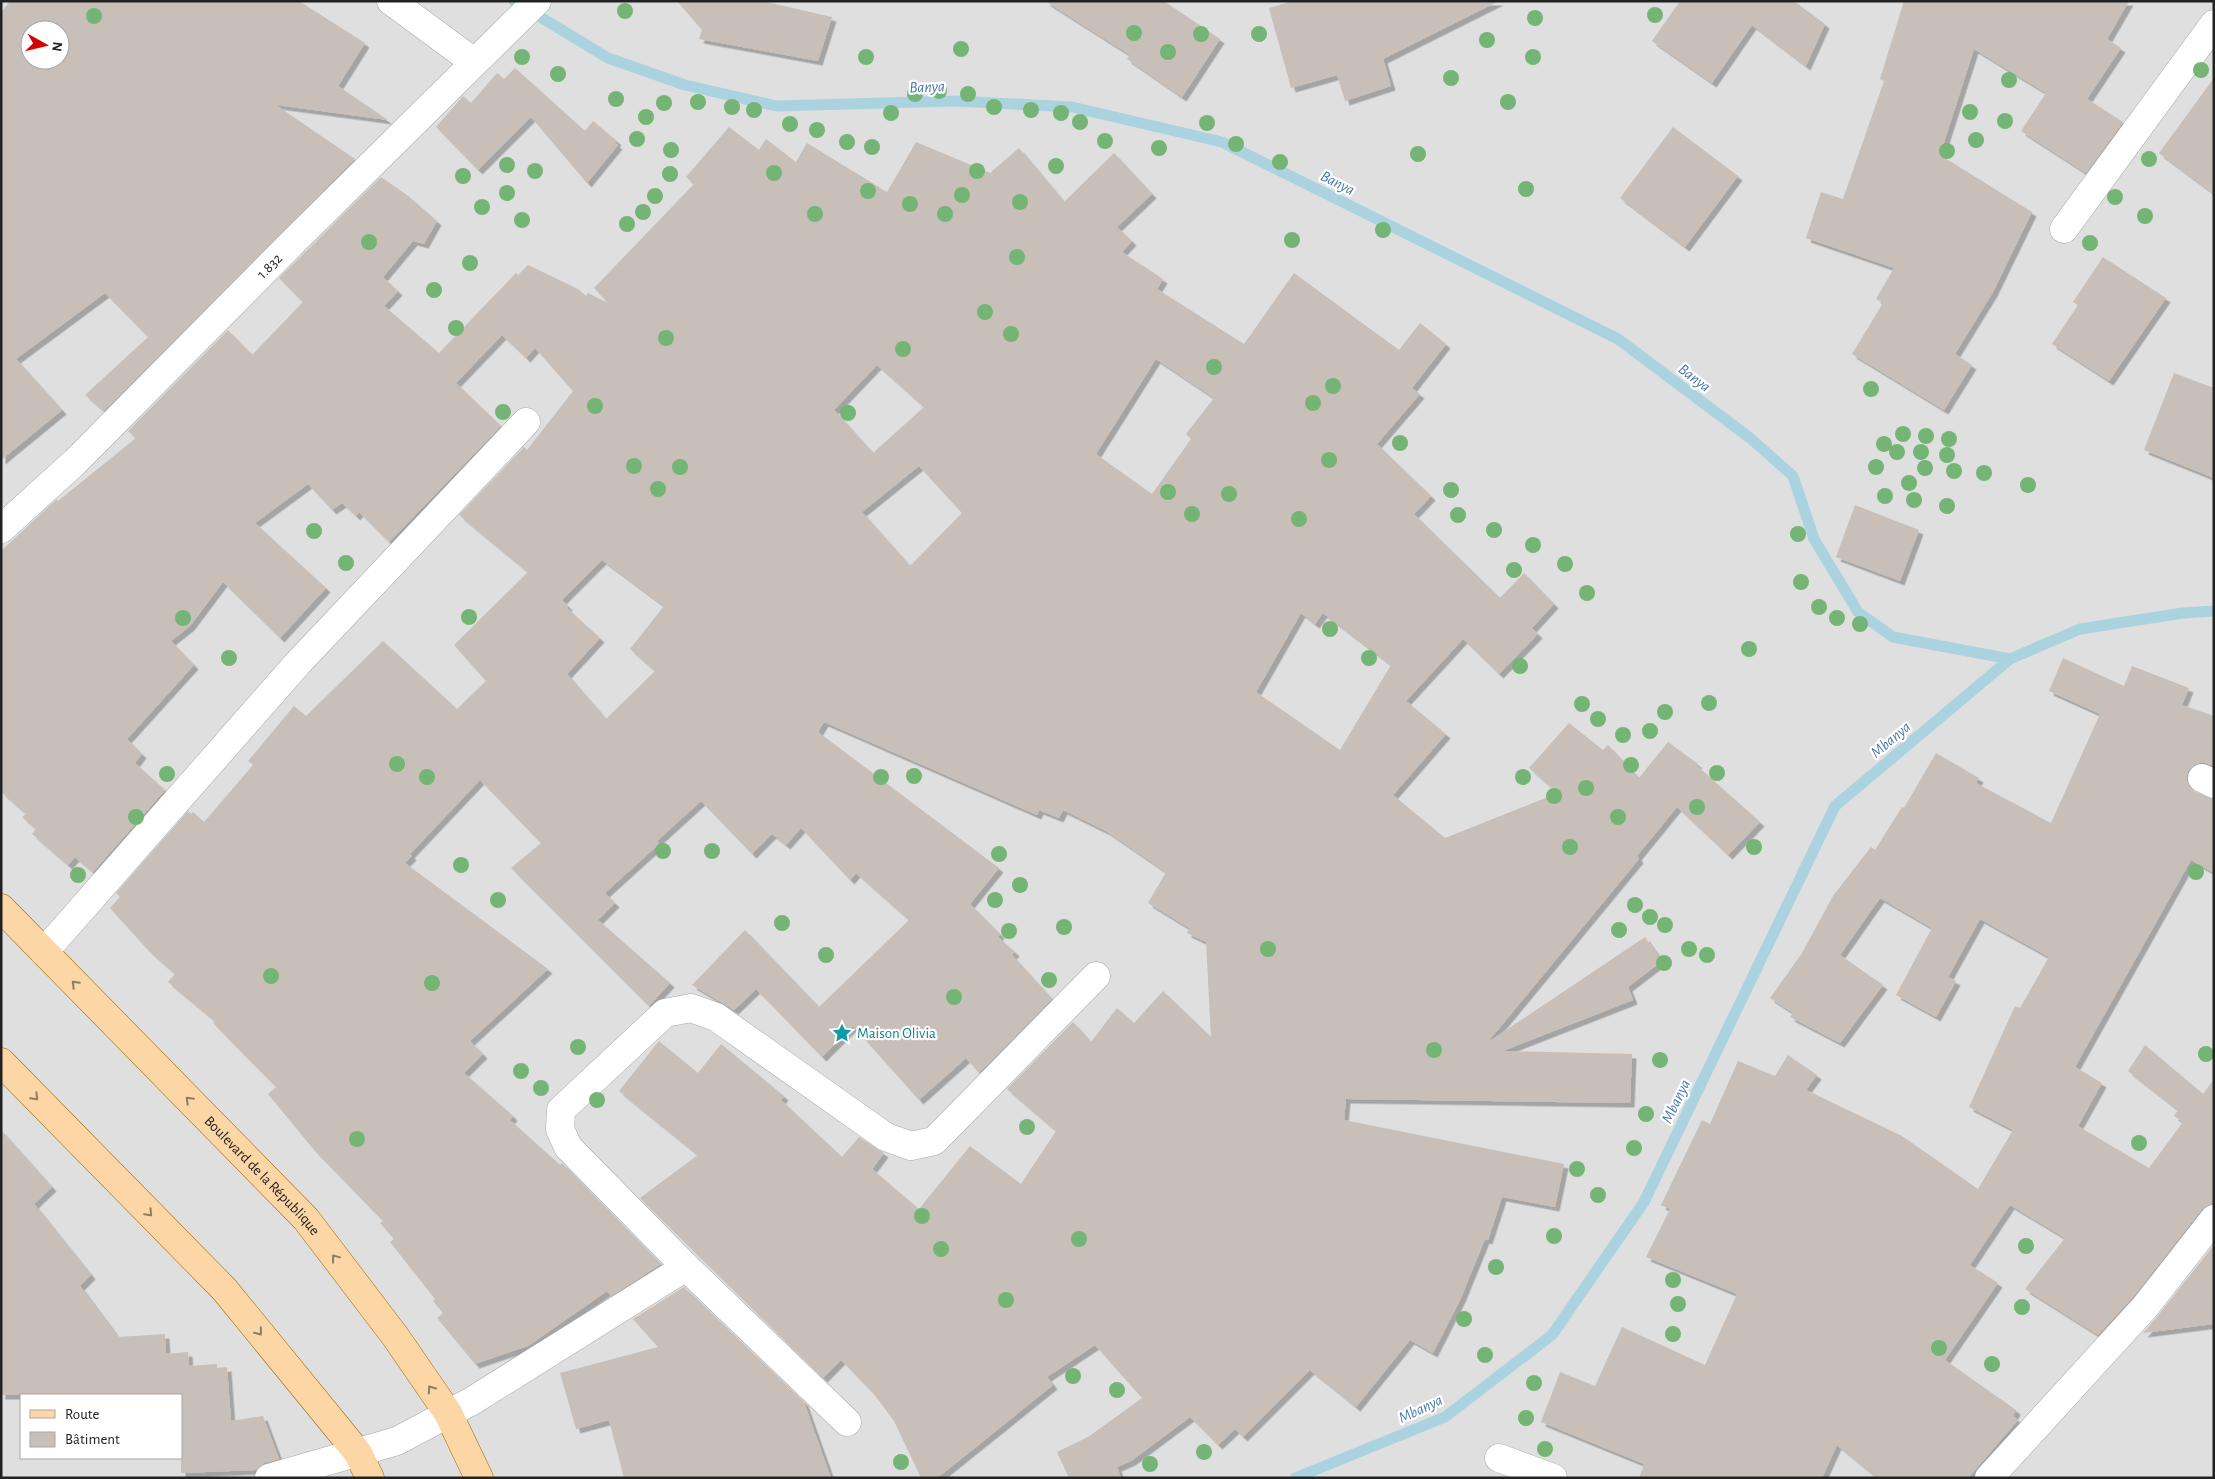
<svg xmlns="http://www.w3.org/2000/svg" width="2215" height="1479" viewBox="0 0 2215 1479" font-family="'Alegreya Sans',sans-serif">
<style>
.residential{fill:#e0dfdf;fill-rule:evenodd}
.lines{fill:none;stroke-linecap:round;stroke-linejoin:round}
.stream{stroke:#aad3df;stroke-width:11}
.building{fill:#c7bfb8;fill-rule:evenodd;filter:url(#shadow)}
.minor-casing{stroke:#a9a9a9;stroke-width:29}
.major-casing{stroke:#a06b00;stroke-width:29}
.minor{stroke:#fff;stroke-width:28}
.major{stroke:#fcd6a4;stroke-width:28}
.tree{fill:#74b475}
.oneway{stroke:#8f7c63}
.labels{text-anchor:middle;stroke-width:4.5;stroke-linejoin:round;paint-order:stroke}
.street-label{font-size:15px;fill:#222;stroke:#fff}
.culture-label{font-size:15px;fill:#0d838f;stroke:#fff;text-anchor:start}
.water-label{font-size:16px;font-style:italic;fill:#4a7aab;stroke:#fff}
</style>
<defs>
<filter id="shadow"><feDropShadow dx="4.5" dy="4.5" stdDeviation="0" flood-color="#0004"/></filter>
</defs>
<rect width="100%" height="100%" fill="#f2efe9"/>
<!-- residential -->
<path class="residential" d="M1 1H2214V1478H1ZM30 30H60V60H30ZM21 1395H181V1458H21Z"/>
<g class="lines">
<!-- stream -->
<path class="stream" d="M514 1 608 58 685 85 776 106 955 101 1072 107 1222 142 1618 339 1750 438 1793 476 1814 539 1858 612 1893 637 2010 659
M1295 1478 1445 1417 1552 1335 1644 1202 1835 806 2010 659 2080 629 2183 613 2214 611"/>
</g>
<!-- building -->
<path class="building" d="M10 1H299L365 43 338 86 388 120 276 105 355 159 104 411 85 395 148 337 105 293 16 359 62 410 1 460V13ZM30 30H60V60H30Z
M677 1H762L832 17 818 61 699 39 702 30Z
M1045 1H1164L1220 39 1182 97 1127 59 1130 55Z
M1293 1H1499L1383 59 1391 86 1345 101 1337 75 1291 88 1269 8Z
M1680 1H1794L1825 24 1806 66 1752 25 1712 83 1652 41Z
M1904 1H2129L2107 39 2121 48 2087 99 2123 122 2086 173 2021 131 2046 93 1974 49 1940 155 2032 212 1993 292 1955 354 1972 365 1944 410 1852 354 1883 303 1876 299 1894 268 1806 238 1821 192 1843 199 1884 81 1880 79Z
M515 68 585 131 593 121 617 141 615 143 618 145 587 183 531 117 478 170 436 127 463 96 471 103 497 73 504 79Z
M2214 78V194L2159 153Z
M729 127 759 150 766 139 796 162 807 143 887 192 916 142 990 173 1019 148 1064 202 1114 153 1152 194 1117 227 1132 241 1122 252 1163 279 1157 289 1244 344 1294 273 1399 350 1420 323 1446 344 1412 388 1420 394 1377 444 1431 496 1414 514 1500 598 1524 573 1554 604 1532 628 1538 634 1499 674 1463 639 1406 701 1446 734 1393 795 1445 838 1558 793 1529 768 1569 723 1603 750 1608 745 1639 778 1668 742 1698 764 1696 765 1760 822 1728 855 1677 807 1637 856 1639 859 1487 1043 1645 937 1662 961 1628 987 1633 1000 1503 1051 1632 1054 1630 1103 1346 1099 1344 1120 1564 1164 1555 1207 1502 1197 1488 1240 1485 1239 1461 1298 1433 1353 1410 1340 1356 1407 1310 1370 1243 1437 1235 1429 1218 1445 1190 1417 1131 1461 1117 1467 1121 1478H1069L1057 1452 1088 1437 1142 1398 1095 1345 1047 1377 1053 1385 941 1475 934 1478H921L894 1421 874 1394 841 1360 823 1378 640 1198 698 1155 619 1091 659 1041 698 1073 721 1044 784 1096 781 1100 842 1157 859 1137 884 1153 872 1169 919 1209 970 1146 1021 1184 1056 1131 1007 1089 1073 1022 1091 1042 1117 1008 1134 1023 1163 991 1211 1037 1206 942 1187 933 1189 928 1148 903 1166 872 1106 831 1063 810 1059 818 1039 810 1037 815 824 722 818 732 999 868 970 904 1000 934 998 937 1015 952 1012 955 1052 999 979 1073 966 1058 919 1100 853 1026 822 1057 756 989 734 1010 692 985 745 930 819 1007 909 920 856 873 850 880 801 828 786 845 772 834 752 854 701 801 657 841 659 844 605 893 615 903 598 920 670 983 649 1006 511 868 541 843 480 780 410 854 412 856 405 863 548 969 470 1041 483 1054 464 1073 513 1116 510 1120 560 1165 562 1163 661 1264 611 1296 607 1291 528 1346 475 1364 437 1318 443 1313 433 1301 435 1299 390 1242 394 1239 380 1223 383 1221 315 1151 268 1094 276 1087 213 1023 215 1021 168 982 175 974 149 951 110 908 120 897 116 893 188 811 191 814 193 812 204 822 253 765 248 761 294 706 306 716 383 641 457 709 486 681 454 645 528 572 459 515 524 447 527 450 573 391 535 348 526 358 502 335 456 383 501 426 389 542 359 512 356 516 342 503 332 510 308 484 255 523 326 588 280 638 223 582 190 626 171 641 194 665 127 739 142 754 135 763 165 790 93 872 75 857 68 865 32 834 36 829 22 817 26 814 1 792V551L57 499 58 501 136 438 128 431 228 330 252 355 303 302 279 278 381 177 407 195 437 221 424 244 413 241 383 277 398 291 384 306 439 353 516 273 518 275 528 265 578 289 586 296 588 293 608 303 594 288 694 184 686 177ZM1156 359 1214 398 1186 434 1191 439 1152 494 1096 454ZM877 365 924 407 873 453 834 410ZM919 466 962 513 910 566 862 512ZM602 560 664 606 630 649 655 671 606 719 567 674 600 638 567 608 568 606 562 600ZM1301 613 1315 624 1323 613 1391 665 1340 750 1256 692Z
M1673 127 1738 176 1685 247 1620 198Z
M2103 257 2166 298 2109 381 2052 344 2078 305 2073 302Z
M2174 373 2214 388V478L2144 450Z
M1855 505 1919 530 1900 581 1836 557Z
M2063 658 2124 686 2132 666 2189 688 2182 705 2214 716V766L2202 762 2194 765 2188 771 2186 778 2189 786 2195 792 2214 799V873L2191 860 2075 1067 2102 1083 2078 1126 2149 1168 2183 1122 2174 1116 2178 1110 2128 1071 2145 1045 2203 1094 2214 1079V1204L2208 1205 2202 1209 2133 1297 2098 1335 2025 1289 2065 1238 2010 1205 1970 1265 1998 1283 1945 1360 2016 1410 2013 1416 2018 1420 1968 1478H1877L1837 1445 1822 1478H1639L1644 1464 1541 1422 1560 1372 1595 1386 1622 1327 1705 1365 1737 1294 1646 1257 1670 1209 1661 1205 1702 1120 1710 1124 1738 1061 1775 1076 1788 1055 1817 1075 1806 1090 1902 1136 1978 1189 2013 1130 1969 1107 2015 1006 2020 1008 2049 957 1980 919 1948 977 1956 981 1936 1017 1896 995 1932 928 1880 898 1840 955 1883 985 1840 1043 1790 1017 1793 1013 1770 998 1802 953 1833 896 1871 847 1875 850 1902 807 1904 808 1936 753 1979 778 1976 783 2051 823 2100 714 2049 691Z
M1 1130 52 1187 34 1204 91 1275 80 1286 118 1337 165 1334 166 1354 188 1352 189 1366 217 1364V1368L227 1367 231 1421 263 1416 279 1459 264 1463 256 1470 181 1473V1395H1Z
M2214 1245V1324L2143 1333 2157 1317Z
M684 1287 804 1402 831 1478H624L609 1420 576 1429 560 1373 658 1347 633 1319Z"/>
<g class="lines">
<defs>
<g id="minor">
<path d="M391 1 474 62"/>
<path d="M2064 229 2214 24"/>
<path id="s1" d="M1 529 75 462 292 243 537 1"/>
<path d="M2202 778 2214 784"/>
<path d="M44 952 298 663 526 422"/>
<path d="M847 1422 686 1267 568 1147 560 1129 561 1110 665 1013 691 1008 716 1017 886 1137 911 1146 934 1141 1096 976"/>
<path d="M1499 1458 1553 1478"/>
<path d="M269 1478 397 1441 472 1401 686 1267"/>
<path d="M1989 1478 2145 1307 2214 1219"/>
</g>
<g id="major">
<path id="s2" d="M1 908 306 1219 395 1336 448 1413 479 1478"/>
<path d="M1 1062 224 1289 358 1453 370 1478"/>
</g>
</defs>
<!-- minor casing -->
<use href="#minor" class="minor-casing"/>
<!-- major casing -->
<use href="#major" class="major-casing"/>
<!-- minor -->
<use href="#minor" class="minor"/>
<!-- major -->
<use href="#major" class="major"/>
</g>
<!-- trees -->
<g class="tree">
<circle cx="625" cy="11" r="8"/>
<circle cx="1655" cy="15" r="8"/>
<circle cx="94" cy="16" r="8"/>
<circle cx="1535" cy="18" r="8"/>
<circle cx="1134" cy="33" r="8"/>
<circle cx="1201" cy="34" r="8"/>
<circle cx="1259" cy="34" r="8"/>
<circle cx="1487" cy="40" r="8"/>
<circle cx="961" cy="49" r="8"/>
<circle cx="1168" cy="52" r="8"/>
<circle cx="522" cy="57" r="8"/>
<circle cx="866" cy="57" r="8"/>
<circle cx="1533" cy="57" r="8"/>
<circle cx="2201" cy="70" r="8"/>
<circle cx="558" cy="74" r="8"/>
<circle cx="1451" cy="78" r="8"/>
<circle cx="2009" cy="80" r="8"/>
<circle cx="939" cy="91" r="8"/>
<circle cx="915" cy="94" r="8"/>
<circle cx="968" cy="94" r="8"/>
<circle cx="616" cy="99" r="8"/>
<circle cx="698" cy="102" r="8"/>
<circle cx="1508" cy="102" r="8"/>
<circle cx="664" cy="103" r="8"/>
<circle cx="732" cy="107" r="8"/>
<circle cx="994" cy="107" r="8"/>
<circle cx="754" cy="110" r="8"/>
<circle cx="1031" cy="110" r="8"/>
<circle cx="1970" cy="112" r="8"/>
<circle cx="891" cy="113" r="8"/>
<circle cx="1061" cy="113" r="8"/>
<circle cx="646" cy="117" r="8"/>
<circle cx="2005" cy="121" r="8"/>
<circle cx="1080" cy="122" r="8"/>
<circle cx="1207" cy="123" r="8"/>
<circle cx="790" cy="124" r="8"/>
<circle cx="817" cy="130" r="8"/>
<circle cx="637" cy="139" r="8"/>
<circle cx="1976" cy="140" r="8"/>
<circle cx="1105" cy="141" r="8"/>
<circle cx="847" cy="142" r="8"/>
<circle cx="1236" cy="144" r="8"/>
<circle cx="872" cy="147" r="8"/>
<circle cx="1159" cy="148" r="8"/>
<circle cx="671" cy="150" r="8"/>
<circle cx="1947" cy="151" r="8"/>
<circle cx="1418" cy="154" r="8"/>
<circle cx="2149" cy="159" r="8"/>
<circle cx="1280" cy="162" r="8"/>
<circle cx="507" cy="165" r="8"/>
<circle cx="1056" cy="166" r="8"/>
<circle cx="535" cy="171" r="8"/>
<circle cx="977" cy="171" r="8"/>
<circle cx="774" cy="173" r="8"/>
<circle cx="670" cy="174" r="8"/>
<circle cx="463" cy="176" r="8"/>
<circle cx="1526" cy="189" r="8"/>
<circle cx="868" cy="191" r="8"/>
<circle cx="507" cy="193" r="8"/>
<circle cx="962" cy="195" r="8"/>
<circle cx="655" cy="196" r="8"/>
<circle cx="2115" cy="197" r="8"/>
<circle cx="1020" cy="202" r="8"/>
<circle cx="910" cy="204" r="8"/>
<circle cx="482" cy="207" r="8"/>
<circle cx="643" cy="212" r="8"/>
<circle cx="815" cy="214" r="8"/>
<circle cx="945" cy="214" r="8"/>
<circle cx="2145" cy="216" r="8"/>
<circle cx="522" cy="220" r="8"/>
<circle cx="627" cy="224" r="8"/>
<circle cx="1383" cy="230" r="8"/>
<circle cx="1292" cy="240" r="8"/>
<circle cx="369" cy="242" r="8"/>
<circle cx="2090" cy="243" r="8"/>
<circle cx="1017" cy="257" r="8"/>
<circle cx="470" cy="263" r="8"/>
<circle cx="434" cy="290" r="8"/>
<circle cx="985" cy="312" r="8"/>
<circle cx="456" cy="328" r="8"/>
<circle cx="1011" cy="334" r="8"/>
<circle cx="666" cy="338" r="8"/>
<circle cx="903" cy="349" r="8"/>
<circle cx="1214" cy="367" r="8"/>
<circle cx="1333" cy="386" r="8"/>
<circle cx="1871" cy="389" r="8"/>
<circle cx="1313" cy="403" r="8"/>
<circle cx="595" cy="406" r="8"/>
<circle cx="503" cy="412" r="8"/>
<circle cx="848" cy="413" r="8"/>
<circle cx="1903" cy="434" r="8"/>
<circle cx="1926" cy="436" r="8"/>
<circle cx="1949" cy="439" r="8"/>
<circle cx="1400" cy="443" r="8"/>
<circle cx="1884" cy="444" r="8"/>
<circle cx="1897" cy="452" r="8"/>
<circle cx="1921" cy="452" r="8"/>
<circle cx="1947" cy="455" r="8"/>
<circle cx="1329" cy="460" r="8"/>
<circle cx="634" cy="466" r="8"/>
<circle cx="680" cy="467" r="8"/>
<circle cx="1876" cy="467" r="8"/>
<circle cx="1925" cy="468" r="8"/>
<circle cx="1954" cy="471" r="8"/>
<circle cx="1984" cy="473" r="8"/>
<circle cx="1909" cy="483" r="8"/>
<circle cx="2028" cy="485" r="8"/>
<circle cx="658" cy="489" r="8"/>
<circle cx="1451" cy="490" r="8"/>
<circle cx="1168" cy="492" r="8"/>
<circle cx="1229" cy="494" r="8"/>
<circle cx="1885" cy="496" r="8"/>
<circle cx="1914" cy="500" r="8"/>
<circle cx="1947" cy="506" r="8"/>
<circle cx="1192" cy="514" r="8"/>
<circle cx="1458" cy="515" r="8"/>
<circle cx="1299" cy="519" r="8"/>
<circle cx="1494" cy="530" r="8"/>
<circle cx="314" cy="531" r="8"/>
<circle cx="1798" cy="534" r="8"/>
<circle cx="1533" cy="545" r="8"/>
<circle cx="346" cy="563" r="8"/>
<circle cx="1565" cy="564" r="8"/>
<circle cx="1514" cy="570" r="8"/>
<circle cx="1801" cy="582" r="8"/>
<circle cx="1587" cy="593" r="8"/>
<circle cx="1819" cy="607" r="8"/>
<circle cx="469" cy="617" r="8"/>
<circle cx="183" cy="618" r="8"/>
<circle cx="1837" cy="618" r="8"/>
<circle cx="1860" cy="624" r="8"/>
<circle cx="1330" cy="629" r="8"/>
<circle cx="1749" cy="649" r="8"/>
<circle cx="229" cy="658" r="8"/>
<circle cx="1369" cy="658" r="8"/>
<circle cx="1520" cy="666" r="8"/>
<circle cx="1709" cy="703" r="8"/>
<circle cx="1582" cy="704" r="8"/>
<circle cx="1665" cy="712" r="8"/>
<circle cx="1598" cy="719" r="8"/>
<circle cx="1650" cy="731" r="8"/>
<circle cx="1623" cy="735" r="8"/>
<circle cx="397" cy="764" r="8"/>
<circle cx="1631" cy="765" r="8"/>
<circle cx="1717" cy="773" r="8"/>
<circle cx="167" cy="774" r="8"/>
<circle cx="914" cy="776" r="8"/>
<circle cx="427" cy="777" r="8"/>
<circle cx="881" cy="777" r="8"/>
<circle cx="1523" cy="777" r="8"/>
<circle cx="1586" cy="788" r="8"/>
<circle cx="1554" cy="796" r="8"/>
<circle cx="1697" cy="807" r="8"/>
<circle cx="136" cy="817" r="8"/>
<circle cx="1618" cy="817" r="8"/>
<circle cx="1570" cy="847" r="8"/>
<circle cx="1754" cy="847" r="8"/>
<circle cx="663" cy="851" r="8"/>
<circle cx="712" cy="851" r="8"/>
<circle cx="999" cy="854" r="8"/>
<circle cx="461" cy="865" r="8"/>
<circle cx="2196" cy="872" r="8"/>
<circle cx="78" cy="875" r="8"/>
<circle cx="1020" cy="885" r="8"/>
<circle cx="498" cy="900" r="8"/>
<circle cx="995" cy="900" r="8"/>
<circle cx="1635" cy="905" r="8"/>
<circle cx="1650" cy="917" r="8"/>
<circle cx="782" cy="923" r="8"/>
<circle cx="1665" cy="925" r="8"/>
<circle cx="1064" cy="927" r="8"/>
<circle cx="1619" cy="930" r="8"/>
<circle cx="1009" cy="931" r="8"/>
<circle cx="1268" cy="949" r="8"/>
<circle cx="1689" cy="949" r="8"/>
<circle cx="826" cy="955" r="8"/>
<circle cx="1707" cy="955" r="8"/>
<circle cx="1664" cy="963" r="8"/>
<circle cx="271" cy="976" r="8"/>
<circle cx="1049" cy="980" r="8"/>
<circle cx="432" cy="983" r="8"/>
<circle cx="954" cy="997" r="8"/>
<circle cx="578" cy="1047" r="8"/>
<circle cx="1434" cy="1050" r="8"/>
<circle cx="2206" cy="1054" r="8"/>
<circle cx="1660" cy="1060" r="8"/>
<circle cx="521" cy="1071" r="8"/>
<circle cx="541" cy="1088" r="8"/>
<circle cx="597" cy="1100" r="8"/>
<circle cx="1646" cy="1114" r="8"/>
<circle cx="1027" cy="1127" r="8"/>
<circle cx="357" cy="1139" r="8"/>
<circle cx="2139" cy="1143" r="8"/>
<circle cx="1634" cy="1148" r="8"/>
<circle cx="1577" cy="1169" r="8"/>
<circle cx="1598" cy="1195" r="8"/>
<circle cx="922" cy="1216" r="8"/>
<circle cx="1554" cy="1236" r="8"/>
<circle cx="1079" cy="1239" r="8"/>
<circle cx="2026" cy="1246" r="8"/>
<circle cx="941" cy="1249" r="8"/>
<circle cx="1496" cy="1267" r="8"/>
<circle cx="1673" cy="1280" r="8"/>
<circle cx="1006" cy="1300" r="8"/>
<circle cx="1678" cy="1304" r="8"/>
<circle cx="2022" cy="1307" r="8"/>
<circle cx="1464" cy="1319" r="8"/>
<circle cx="1673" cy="1334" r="8"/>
<circle cx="1939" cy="1348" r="8"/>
<circle cx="1485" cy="1355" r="8"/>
<circle cx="1992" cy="1364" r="8"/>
<circle cx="1073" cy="1376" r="8"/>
<circle cx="1534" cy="1383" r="8"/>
<circle cx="1117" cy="1390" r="8"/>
<circle cx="1526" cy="1418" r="8"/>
<circle cx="1545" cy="1449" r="8"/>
<circle cx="1204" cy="1452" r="8"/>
<circle cx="901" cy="1462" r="8"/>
<circle cx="1150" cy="1464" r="8"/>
</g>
<!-- one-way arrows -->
<defs><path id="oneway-chevron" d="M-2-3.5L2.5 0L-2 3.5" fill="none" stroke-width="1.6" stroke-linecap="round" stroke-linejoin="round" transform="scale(1.25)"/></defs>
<g class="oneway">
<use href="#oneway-chevron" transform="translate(75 984) rotate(-135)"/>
<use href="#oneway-chevron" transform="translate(35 1097) rotate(46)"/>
<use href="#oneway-chevron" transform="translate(189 1100) rotate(-135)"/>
<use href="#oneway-chevron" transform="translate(149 1213) rotate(46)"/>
<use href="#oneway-chevron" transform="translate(335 1258) rotate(-127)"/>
<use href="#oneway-chevron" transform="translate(259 1332) rotate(51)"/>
<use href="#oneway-chevron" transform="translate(431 1389) rotate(-125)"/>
</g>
<!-- icons -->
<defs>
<symbol id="sight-bare" viewBox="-9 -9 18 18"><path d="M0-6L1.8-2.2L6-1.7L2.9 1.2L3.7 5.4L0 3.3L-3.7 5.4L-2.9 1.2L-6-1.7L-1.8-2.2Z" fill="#0f9aa8" stroke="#fff" stroke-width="2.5" paint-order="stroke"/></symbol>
</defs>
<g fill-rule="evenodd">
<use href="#sight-bare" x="828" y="1019" width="28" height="28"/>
</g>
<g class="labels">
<!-- street labels -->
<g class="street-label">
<text dy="5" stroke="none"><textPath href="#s1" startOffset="376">1.832</textPath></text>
<text dy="5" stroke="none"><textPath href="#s2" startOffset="374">Boulevard de la République</textPath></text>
</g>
<!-- culture labels -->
<g class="culture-label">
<text x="857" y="1038">Maison Olivia</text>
</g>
<!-- water labels -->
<g class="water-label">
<text transform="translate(927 86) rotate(-2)" y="6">Banya</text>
<text transform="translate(1338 182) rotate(27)" y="6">Banya</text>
<text transform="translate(1695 377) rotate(37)" y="6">Banya</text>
<text transform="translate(1890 739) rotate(-40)" y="6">Mbanya</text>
<text transform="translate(1675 1101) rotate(-64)" y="6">Mbanya</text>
<text transform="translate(1420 1408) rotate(-25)" y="6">Mbanya</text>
</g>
</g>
<!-- border -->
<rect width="2215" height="1479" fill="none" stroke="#222222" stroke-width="5"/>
<!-- legend -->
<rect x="20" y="1394" width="162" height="65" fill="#ffffff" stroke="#a7a7a7"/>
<rect x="30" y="1410" width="25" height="8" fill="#fcd6a4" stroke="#a7a7a7"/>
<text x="65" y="1419" font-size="15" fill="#222222">Route</text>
<rect x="30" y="1432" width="25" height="15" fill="#c7bfb8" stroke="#a7a7a7"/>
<text x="65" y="1444" font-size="15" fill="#222222">Bâtiment</text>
<!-- north arrow -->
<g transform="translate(45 45) rotate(98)"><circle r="24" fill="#ffffff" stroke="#a7a7a7"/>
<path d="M0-4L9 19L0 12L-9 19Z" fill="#d40000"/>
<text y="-8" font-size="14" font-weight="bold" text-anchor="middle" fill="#222222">N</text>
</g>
</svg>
